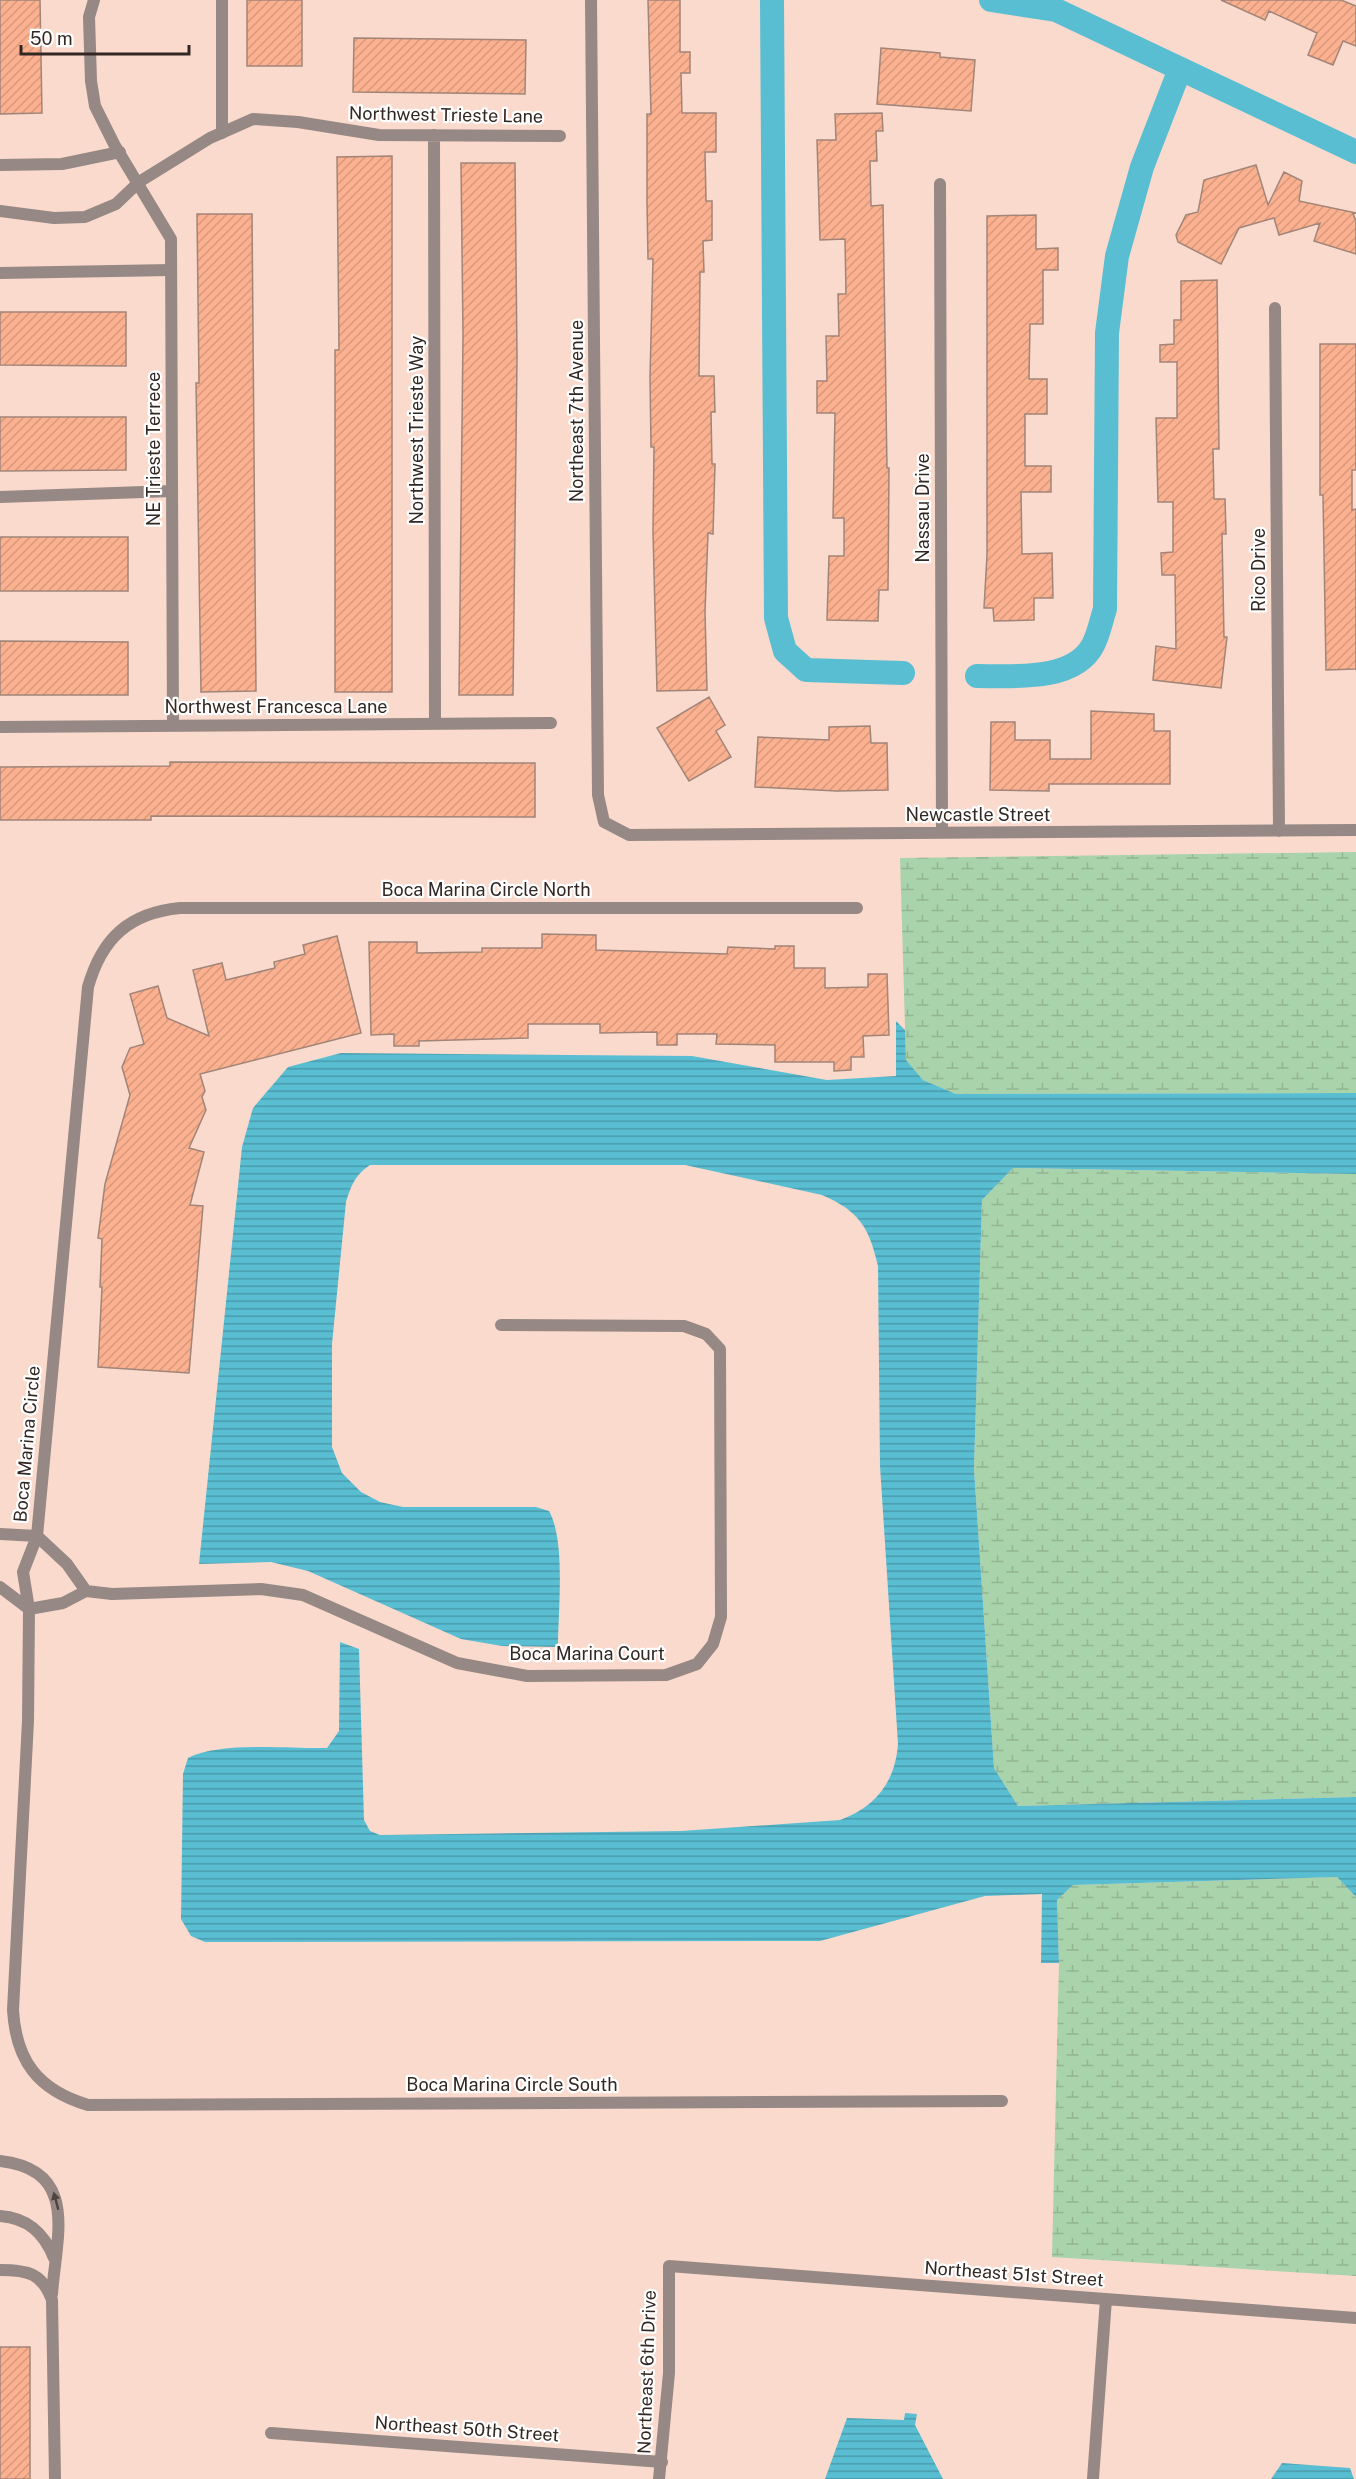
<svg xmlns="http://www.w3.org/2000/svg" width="1356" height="2479" viewBox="0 0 1356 2479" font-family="'Public Sans',sans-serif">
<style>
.wetland{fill:url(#wetland-marsh)}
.water{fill:url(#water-rules)}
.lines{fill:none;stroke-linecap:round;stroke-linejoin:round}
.canal{stroke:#59bed2;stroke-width:24}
.building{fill:url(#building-hatch);stroke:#a18578;stroke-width:1.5}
.lane{stroke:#968884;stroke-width:12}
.street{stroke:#968884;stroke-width:12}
.oneway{fill:#50443f}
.labels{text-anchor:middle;stroke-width:4.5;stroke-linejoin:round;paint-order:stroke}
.street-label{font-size:18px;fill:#322722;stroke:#fff}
</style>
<defs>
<pattern id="wetland-marsh" width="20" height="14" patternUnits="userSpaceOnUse" patternTransform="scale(1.5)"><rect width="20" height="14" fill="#a9d3aa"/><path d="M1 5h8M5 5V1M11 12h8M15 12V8" fill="none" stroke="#92b592"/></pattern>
<pattern id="water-rules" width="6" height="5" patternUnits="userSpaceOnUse" patternTransform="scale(1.5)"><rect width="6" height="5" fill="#59bed2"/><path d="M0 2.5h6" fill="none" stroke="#4a9aaa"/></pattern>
<pattern id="building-hatch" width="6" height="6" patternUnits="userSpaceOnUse" patternTransform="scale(1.5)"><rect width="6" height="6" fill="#fbb190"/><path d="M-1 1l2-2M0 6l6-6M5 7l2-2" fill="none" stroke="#d8987c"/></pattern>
</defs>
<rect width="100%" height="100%" fill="#fadacd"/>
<!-- wetland -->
<path class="wetland" d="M1356 852V1093L956 1094 923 1080 906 1060 900 858Z
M1013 1168 1356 1174V1797L1018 1806 994 1768 974 1469 982 1200Z
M1337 1877 1356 1897V2276L1052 2257 1059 1963 1057 1900 1073 1885Z"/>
<!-- water -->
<path class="water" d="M896 1021 905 1030 906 1060 923 1080 956 1094 1356 1093V1174L1013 1168 982 1200 974 1469 994 1768 1018 1806 1356 1797V1897L1337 1877 1073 1885 1057 1900 1059 1963H1041L1042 1894 985 1896 820 1941 205 1942 191 1936 181 1919 183 1774 188 1758C220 1741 290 1749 327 1748L339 1731 340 1642 359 1649 364 1820 370 1831 380 1835 681 1831 840 1820C876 1807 895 1782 898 1744L880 1466 878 1266C869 1227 859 1211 822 1195L685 1165H370C355 1175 351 1186 346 1202L332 1344V1447L342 1473 361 1492 380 1502 403 1507H536L549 1511C566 1541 558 1611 558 1647L502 1646 461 1639 308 1571 271 1562 199 1564 242 1147 253 1108 288 1067 341 1053 692 1056 827 1080 896 1076Z
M905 2413 917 2414 915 2425 943 2479H825L847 2418 904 2420Z
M1282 2463 1350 2468 1354 2479H1271Z"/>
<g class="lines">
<!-- canal -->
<path class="canal" d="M772 0 776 618 785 651 806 670 903 673
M991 0 1056 10 1356 152
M977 676C1012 676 1074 682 1093 645 1099 634 1101 621 1105 609L1107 333 1117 256 1142 167 1180 69"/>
</g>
<!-- building -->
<path class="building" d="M0 0H40L42 113 0 114Z
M247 0H302V66H247Z
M648 0H680V52H690V73H681L682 113H716V152H705L706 201H712V240L703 241 704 272H700L699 376H714L715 412H711L712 464H715L713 534 708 533 705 612 707 690 657 691 653 532 654 447H651L650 377 653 259H648L647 202V114H651Z
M1221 0H1341L1356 6V46L1343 41 1333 65 1308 55 1317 33 1269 11 1265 20Z
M354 38 526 40 525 94 353 92Z
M881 48 940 53V57L975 60 971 111 877 104Z
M882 113 883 131H876L877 161H870L871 206 883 205 887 468H889L888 590H879L878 621 827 620 829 556H844V518H833L835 413H817V381H827L826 336H839L838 294H846L845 239 820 240 817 140H836L835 114Z
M392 156V692H335V350H339L337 157Z
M461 163H515L517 357 513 695H459L463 335Z
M1256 165 1268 205 1284 172 1302 181 1299 201 1356 213 1353 214 1356 221V254L1314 241 1320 223 1279 235 1274 218 1239 228 1221 264 1178 242 1176 235 1186 215 1198 212 1204 180Z
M197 214H252L256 691 201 692 196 383H199Z
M1036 215V249L1058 248V270H1043V324H1030L1029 379H1047V414H1025V466H1051V492H1021L1022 554 1052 553 1053 598H1034V620L994 621 993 608H984L987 555V216Z
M1217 280 1219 449H1213L1214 499H1225L1226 534H1222L1224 637H1227L1221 688 1153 680 1156 646 1176 649 1175 575H1162L1161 553 1173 552V502H1158L1156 418H1177V362H1160V345L1174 344V320H1181V281Z
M0 312H126V366L0 365Z
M1320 344H1356V470H1352V510L1356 509V669L1326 670 1323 495H1320Z
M0 417H126V470L0 471Z
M0 537H128V591H0Z
M0 641 128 642V695H0Z
M709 697 725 725 716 731 731 757 689 781 657 728Z
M1091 711 1154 714V731H1170V784H1049V791L990 790 991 722H1015V740H1050V759H1091Z
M870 726 871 743H887L888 790 837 791 755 787 758 737 829 740V727Z
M170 762 535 763V817L151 816V820H0V767L170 766Z
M542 934 596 935V950L727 954 728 947 775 949V946H794V968H825V988L868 987V974H887L889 1035 863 1036 864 1057H851V1070L834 1071V1062H775V1045L716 1044 717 1034H677V1045H657V1032L600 1033V1024H528V1038L419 1041V1046H394V1034L371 1035 369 942H417V953L482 952V948H542Z
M337 936 361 1033 200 1074 205 1091 202 1097 206 1110 189 1148 204 1152 190 1205 203 1206 189 1373 98 1367 102 1287H100L102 1239 98 1238 105 1184 130 1095 122 1067 130 1048 144 1044 130 994 158 986 167 1018 209 1036 193 970 222 963 226 980 275 968 274 962 305 954 303 945Z
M0 2347H30V2479H0Z"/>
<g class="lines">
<!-- lane -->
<path class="lane" d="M434 135 435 723
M0 165 62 164 120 152
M0 211 54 218 85 217 116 204 139 182 210 138 253 119 298 122 379 135 560 136
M0 273 171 270
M0 497 172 491
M0 727 551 723
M0 2161C80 2170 56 2237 52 2294
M0 2216C28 2218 44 2233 54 2258
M0 2270C28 2270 42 2273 52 2300L55 2479"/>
<!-- street -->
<path class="street" d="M94 0 89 17 91 81 95 106 114 144 171 239 173 725
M222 0V133
M591 0 598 795 604 822 629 835 1356 830
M940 184 942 833
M1275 308 1279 831
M857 908H180C129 913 102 938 88 987L37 1536 23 1572 29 1609 28 1721 13 2010C16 2061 38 2090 88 2105L1002 2101
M0 1534 37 1536 67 1564 86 1591
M0 1587 29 1609 63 1603 86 1591 112 1594 261 1589 303 1595 457 1663 527 1676 666 1675 697 1664 713 1644 721 1617 720 1349 706 1334 684 1326 501 1325
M271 2433 662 2462
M659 2479 669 2373V2266L1356 2318
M1093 2479 1106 2299"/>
</g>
<!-- one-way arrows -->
<defs><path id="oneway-solid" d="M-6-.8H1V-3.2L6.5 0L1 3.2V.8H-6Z" transform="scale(1.5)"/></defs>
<use class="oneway" href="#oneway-solid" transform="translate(56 2201) rotate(-105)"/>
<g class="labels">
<!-- street labels -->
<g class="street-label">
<text transform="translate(446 115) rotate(1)" y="6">Northwest Trieste Lane</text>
<text transform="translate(577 411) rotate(-90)" y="6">Northeast 7th Avenue</text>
<text transform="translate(417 430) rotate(-90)" y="6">Northwest Trieste Way</text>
<text transform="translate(154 449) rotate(-90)" y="6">NE Trieste Terrece</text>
<text transform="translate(923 508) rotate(-90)" y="6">Nassau Drive</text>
<text transform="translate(1259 570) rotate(-90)" y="6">Rico Drive</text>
<text x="276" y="713">Northwest Francesca Lane</text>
<text x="978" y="821">Newcastle Street</text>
<text x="486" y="896">Boca Marina Circle North</text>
<text transform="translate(27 1444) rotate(-85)" y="6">Boca Marina Circle</text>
<text x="587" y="1660">Boca Marina Court</text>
<text x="512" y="2091">Boca Marina Circle South</text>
<text transform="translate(1014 2274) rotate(4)" y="6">Northeast 51st Street</text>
<text transform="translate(647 2372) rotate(-88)" y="6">Northeast 6th Drive</text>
<text transform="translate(467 2429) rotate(4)" y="6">Northeast 50th Street</text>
</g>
</g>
<!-- scale -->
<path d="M21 45v9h168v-9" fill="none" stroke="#322722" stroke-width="3"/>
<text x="30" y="45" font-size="18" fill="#322722" stroke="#ffffff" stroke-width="4.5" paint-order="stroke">50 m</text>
</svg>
